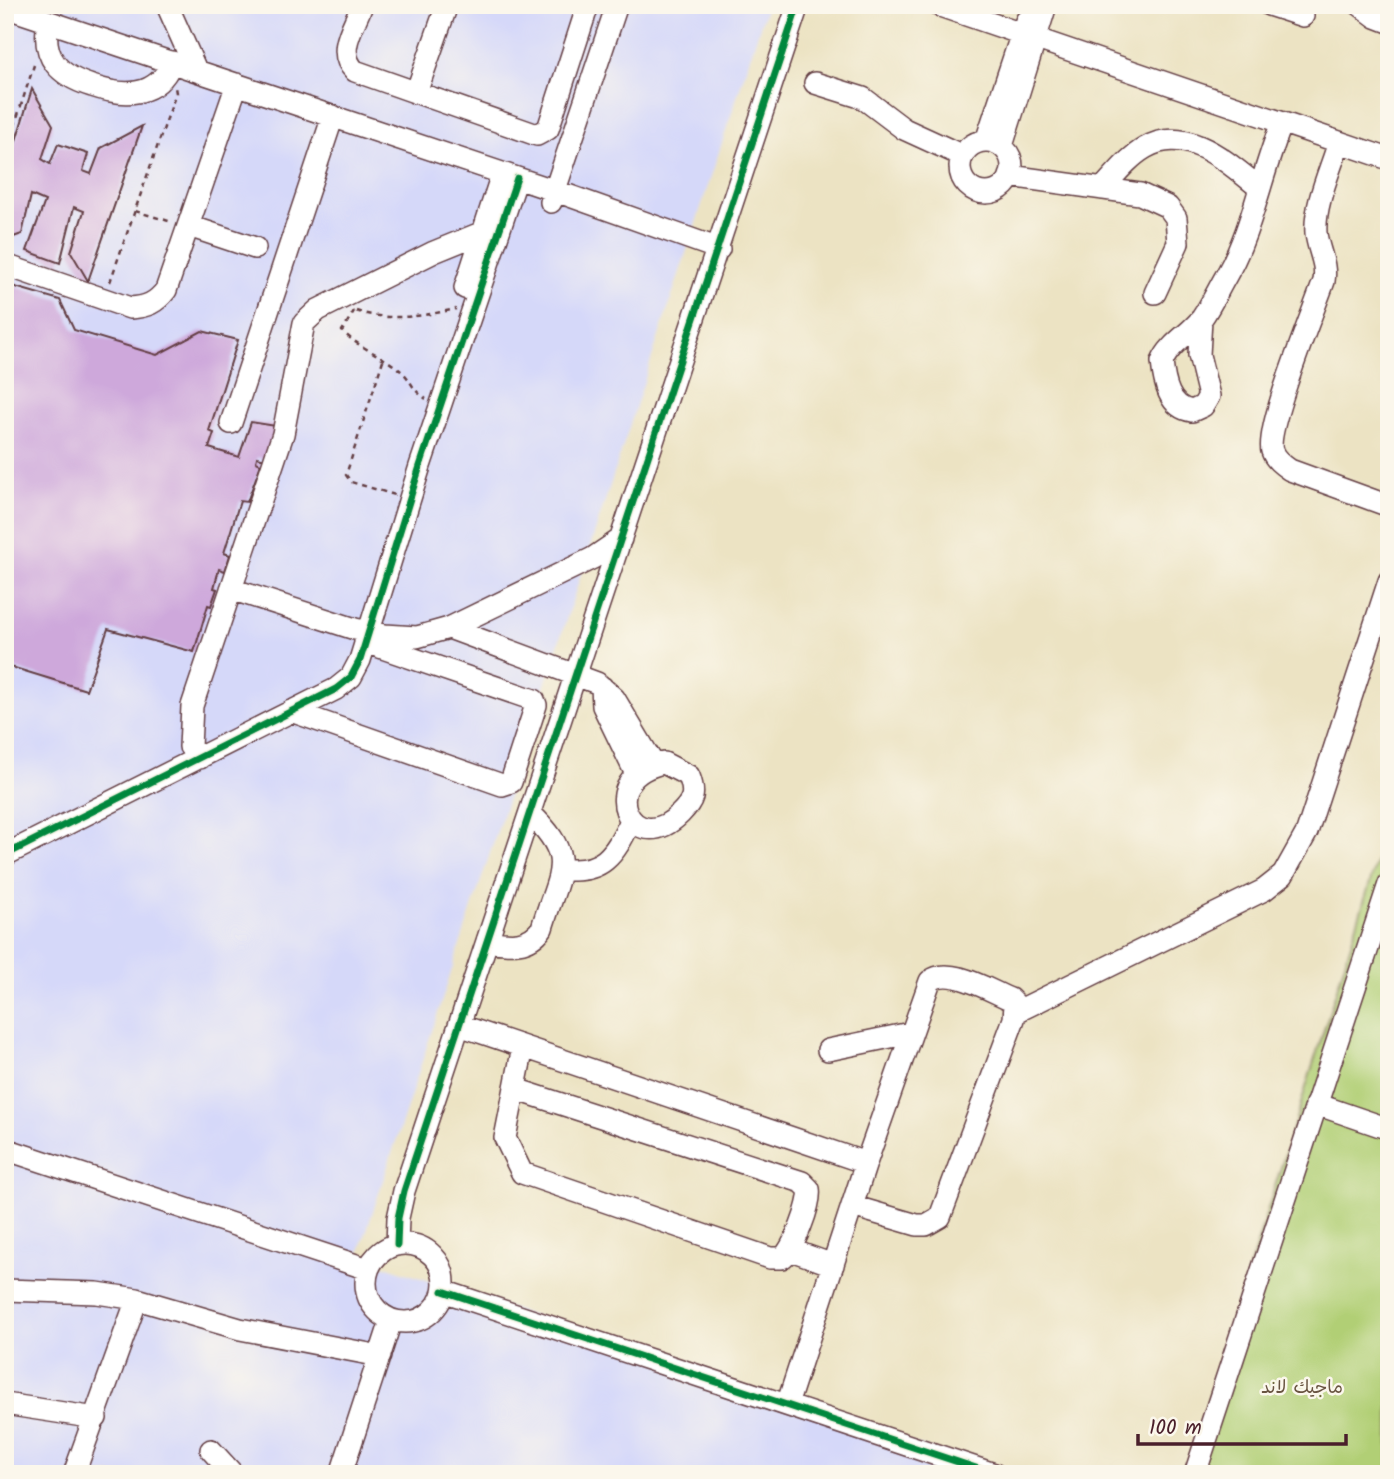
<svg xmlns="http://www.w3.org/2000/svg" width="1394" height="1479" viewBox="0 0 1394 1479" font-family="Kalam,'Playpen Sans Arabic',sans-serif">
<style>
.built{fill:#d5d8f9}
.green{fill:#b1cf75;stroke:#7e7750;stroke-width:2}
.building{fill:#cea8db}
.lines{fill:none;stroke-linecap:round;stroke-linejoin:round}
.minor-casing{stroke:#623c42;stroke-width:24}
.path{stroke:#623c42;stroke-width:2.5;stroke-dasharray:5 5;stroke-linecap:butt}
.minor{stroke:#fff;stroke-width:21}
.cycleway-casing{stroke:#fbf7ec;stroke-width:11}
.cycleway{stroke:#00873e;stroke-width:7}
.labels{text-anchor:middle;stroke-width:5;stroke-linejoin:round;paint-order:stroke}
.park-label{font-size:18px;fill:#695441;stroke:#fbf7ec}
</style>
<rect width="100%" height="100%" fill="#fbf7ec"/>
<filter id="ink" filterUnits="userSpaceOnUse"><feTurbulence type="fractalNoise" baseFrequency=".0143" numOctaves="2"/><feDisplacementMap in="SourceGraphic" scale="14" xChannelSelector="R" yChannelSelector="G"/><feConvolveMatrix kernelMatrix="1 2 1 2 8 2 1 2 1" color-interpolation-filters="sRGB"/></filter>
<filter id="wash" filterUnits="userSpaceOnUse"><feTurbulence type="fractalNoise" baseFrequency=".00686" numOctaves="4" result="noise"/><feDisplacementMap in="SourceGraphic" scale="28" xChannelSelector="R" yChannelSelector="G"/><feGaussianBlur stdDeviation="1.57" result="paint"/><feColorMatrix in="noise" values="0 0 0 0 0 0 0 0 0 0 0 0 0 0 0 0 0 1.4 0 .05"/><feComposite in="paint" operator="in"/></filter>
<g filter="url(#wash)">
<rect width="100%" height="100%" fill="#ece3c3"/>
<!-- built -->
<path class="built" d="M5 5H767L358 1257 1004 1474H5Z"/>
<!-- green -->
<path class="green" d="M1389 822V1474H1185Z"/>
<g id="blocks">
<!-- building -->
<path class="building" d="M32 89 53 125 42 159 50 164 58 144 88 154 83 171 91 174 101 148 142 126 88 281 71 252 84 211 74 207 60 263 27 251 45 201 31 195 22 234 5 240V176Z
M5 284 60 300 74 330 157 355 202 331 238 340 209 431 214 433 209 448 239 457 251 422 276 426 266 459 257 457 256 462 261 464 247 502 240 501 224 553 230 555 225 571 219 569 214 588 217 589 211 606 208 605 194 652 108 629 86 690 5 665Z"/>
</g>
</g>
<g filter="url(#ink)">
<use href="#blocks" fill-opacity="0" stroke="#623c42" stroke-width="2"/>
<g class="lines">
<defs>
<path id="minor" d="M167 5 196 70
M362 5C354 26 335 52 355 71L537 135 548 129 588 5
M937 5 1389 159
M1269 5 1303 16
M1360 5 1376 17 1389 22
M5 7 556 191 719 249
M48 21C41 59 60 76 92 86 124 97 157 98 172 62
M815 83 863 98 904 129 963 156
M416 93 447 5
M986 141 1026 21
M960 167a26 26 0 1 1 52 0a26 26 0 1 1-52 0Z
M1339 142C1331 169 1314 204 1316 233 1318 251 1327 263 1324 281 1314 310 1265 428 1272 451 1275 460 1283 465 1290 470L1389 506
M1002 146 1046 5
M1010 176 1140 194 1168 207 1176 218 1178 243 1155 293
M1102 189C1115 175 1128 158 1145 148 1187 123 1229 164 1260 188
M551 202 617 5
M189 226 255 248
M5 265 130 308C147 307 156 303 166 290L237 84
M465 288 502 174
M1201 319 1199 355 1209 396 1203 406 1192 411C1169 408 1164 382 1162 362 1170 343 1190 334 1202 318 1211 305 1218 290 1226 276 1253 229 1261 173 1282 123
M231 423 333 116
M231 589 355 629 385 635 417 637 449 628 593 558 621 539
M449 628 597 683 614 698 654 765
M602 687 603 706 636 774
M291 711 502 785 511 782 536 705 534 700 365 642
M200 758 190 747 192 706 283 434 304 323 318 310 434 252 483 232 491 235
M664 763 689 776C696 794 693 801 680 814 631 862 592 777 664 763Z
M5 855 336 689 351 677 360 660 420 466 517 178
M560 869C603 875 614 855 631 821
M487 941C508 944 528 948 542 928 559 871 578 859 530 813
M1016 1012 1264 890 1283 875 1307 832 1389 581
M459 1025 866 1163
M828 1050 910 1033
M515 1089 802 1182 809 1189C812 1203 793 1251 782 1258H770L522 1173 505 1138 523 1047
M1316 1104 1389 1129
M5 1149 368 1269
M366 1283a39 39 0 1 1 78 0a39 39 0 1 1-78 0Z
M397 1245 398 1218 404 1191 798 5
M791 1250 833 1265
M5 1290 97 1293 137 1299 240 1329 380 1356
M443 1291 994 1474
M5 1404 96 1418
M787 1405 866 1163 930 981C949 965 990 991 1010 999L1015 1004 1014 1019 940 1217 926 1225H917L852 1206
M211 1450 233 1474
M74 1474 137 1299
M341 1474 391 1321
M1195 1474 1389 884"/>
</defs>
<!-- minor casing -->
<use href="#minor" class="minor-casing"/>
<!-- path -->
<path class="path" d="M5 155 34 65
M135 211 172 222
M110 282 176 93 175 87
M354 311 342 331C360 349 383 355 401 371 412 380 409 387 426 399
M356 311C389 322 423 316 456 309
M383 360 346 475 351 482 395 495"/>
<!-- minor -->
<use href="#minor" class="minor"/>
<defs>
<path id="cycleway" d="M5 855 336 689 351 677 360 660 420 466 517 178
M397 1245 398 1218 404 1191 798 5
M443 1291 994 1474"/>
</defs>
<!-- cycleway casing -->
<use href="#cycleway" class="cycleway-casing"/>
<!-- cycleway -->
<use href="#cycleway" class="cycleway"/>
</g>
</g>
<g class="labels">
<!-- park labels -->
<g class="park-label">
<text x="1302" y="1393">ماجيك لاند</text>
</g>
</g>
<!-- margin -->
<rect width="1394" height="1479" fill="none" stroke="#fbf7ec" stroke-width="28"/>
<!-- scale -->
<path d="M1138 1434v10h208v-10" fill="none" stroke="#4a1f2b" stroke-width="3.5"/>
<text x="1149" y="1434" font-size="21" fill="#4a1f2b" stroke="#fbf7ec" stroke-width="5" paint-order="stroke">100 m</text>
</svg>
